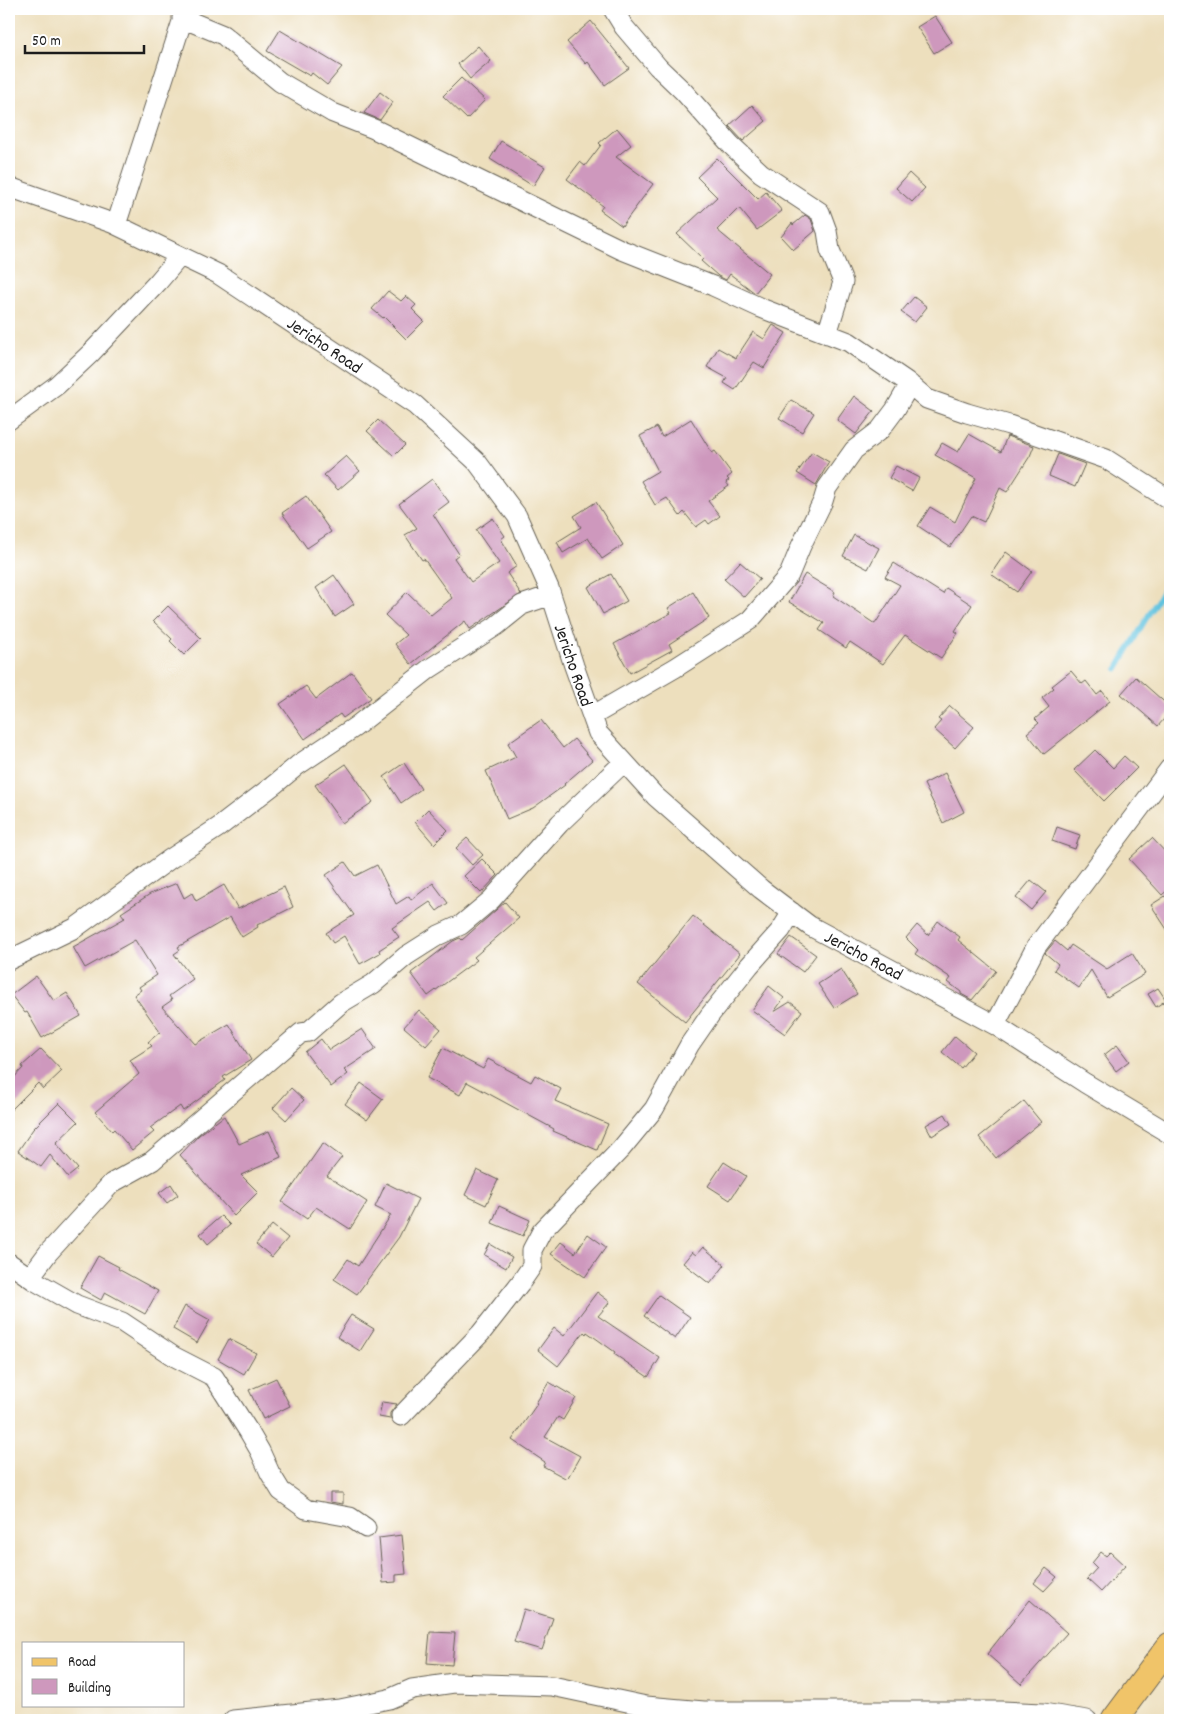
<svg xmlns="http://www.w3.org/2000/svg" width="1179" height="1729" viewBox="0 0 1179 1729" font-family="Dekko,sans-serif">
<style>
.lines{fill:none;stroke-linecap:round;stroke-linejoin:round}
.stream{stroke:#61c3df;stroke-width:5}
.building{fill:#ce98bd}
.minor-casing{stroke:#656054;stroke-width:21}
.major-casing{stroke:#656054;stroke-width:27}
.minor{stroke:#fff;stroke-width:19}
.major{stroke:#f0c469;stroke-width:25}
.labels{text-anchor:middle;stroke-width:4;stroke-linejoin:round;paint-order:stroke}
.street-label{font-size:18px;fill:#1c1c1c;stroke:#fff}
</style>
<rect width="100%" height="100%" fill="#fff"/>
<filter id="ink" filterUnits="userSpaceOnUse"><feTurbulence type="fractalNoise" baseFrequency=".02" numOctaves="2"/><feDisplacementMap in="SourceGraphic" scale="10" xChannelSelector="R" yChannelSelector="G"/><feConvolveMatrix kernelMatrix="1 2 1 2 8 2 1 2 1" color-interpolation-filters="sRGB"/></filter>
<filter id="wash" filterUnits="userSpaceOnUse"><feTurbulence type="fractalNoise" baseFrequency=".0096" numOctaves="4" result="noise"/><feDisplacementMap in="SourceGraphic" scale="20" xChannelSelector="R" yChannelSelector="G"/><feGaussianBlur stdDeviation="1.12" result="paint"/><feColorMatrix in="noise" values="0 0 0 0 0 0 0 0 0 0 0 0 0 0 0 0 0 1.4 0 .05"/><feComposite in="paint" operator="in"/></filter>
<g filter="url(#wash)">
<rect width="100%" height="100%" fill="#eddfbd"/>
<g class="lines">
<!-- stream -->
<path class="stream" d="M1117 669 1170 578"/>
</g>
<g id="blocks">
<!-- building -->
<path class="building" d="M935 16 952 42 934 53 917 27Z
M591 21 629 68 605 85 588 62 586 64 567 42Z
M280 30 342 67 327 85 312 73 310 76 267 51Z
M478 46 491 61 470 79 458 64Z
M461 78 485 100 467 119 443 96Z
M380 92 393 102 380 120 364 113Z
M752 105 766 121 743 141 729 126Z
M617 128 631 145 616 157 653 184 622 226 600 210 603 206 567 179 580 162 585 166 601 145 599 143Z
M501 141 545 167 533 186 490 159Z
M717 158 758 199 766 192 782 211 757 230 739 208 717 230 770 274 755 293 730 274 726 280 718 276 701 261 703 259 677 234 717 197 697 177Z
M909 173 925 188 912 202 896 188Z
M805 215 811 219 815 231 793 250 781 237 792 223 793 225Z
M388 291 401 301 406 296 416 305 412 309 424 321 406 339 384 317 383 318 372 309Z
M914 297 927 307 915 322 901 312Z
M773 325 786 333 764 368 754 362 735 390 724 383 727 378 707 367 718 348 736 358 753 332 764 339Z
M854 396 874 411 856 434 837 420Z
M791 400 814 413 802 432 779 418Z
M691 419 712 453 715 451 732 474 727 478 729 480 726 482 729 486 708 501 720 516 709 524 706 520 696 527 684 512 680 516 667 498 655 505 641 481 658 471 640 436 657 427 662 437Z
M378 420 405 445 394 456 367 431Z
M969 434 1001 452 1007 436 1034 446 1030 456 1007 492 1000 488 984 522 971 516 950 547 918 526 930 507 955 522 976 478 935 455 942 443 958 452Z
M812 452 829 462 816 485 797 473Z
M1058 454 1085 464 1075 487 1049 476Z
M346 456 360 471 338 490 324 475Z
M896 466 919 478 912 491 889 478Z
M432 479 449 502 433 514 459 554 454 558 471 582 499 563 476 530 493 518 505 536 501 539 517 566 507 573 521 594 470 629 465 621 411 664 395 644 406 635 385 615 407 592 431 615 452 598 424 559 422 560 405 535 417 528 399 504Z
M306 496 331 532 307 548 282 513Z
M596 502 623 545 602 559 588 538 563 553 557 542 581 527 574 516Z
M854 535 879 548 868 569 843 556Z
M1006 552 1032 571 1017 592 991 574Z
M740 562 760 579 744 597 724 579Z
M894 563 943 594 946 588 972 605 955 631 958 633 941 658 905 635 883 664 850 642 846 648 819 630 824 623 789 602 805 574 835 592 833 596 875 624 900 585 885 577Z
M611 574 627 601 603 614 588 587Z
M334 575 354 604 335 617 316 588Z
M693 592 709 618 669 644 672 650 630 673 614 644 671 613 668 608Z
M168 606 201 638 184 655 170 641 172 639 153 621Z
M1071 671 1082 684 1086 681 1097 695 1102 691 1110 701 1044 754 1027 733 1039 723 1035 719 1049 707 1042 698 1054 688 1052 686Z
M352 672 371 698 343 718 340 714 305 739 280 704 306 686 316 699Z
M1136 677 1170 707V712L1158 726 1121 694Z
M950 706 974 727 955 748 934 729 941 721 938 719Z
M541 720 563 748 574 739 592 760 564 784 565 785 533 808 507 819 486 771 516 757 508 743Z
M1095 750 1113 768 1124 756 1137 768 1104 801 1074 770Z
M404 763 421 789 401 803 384 777Z
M346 764 373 802 342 823 315 785Z
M945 773 964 812 943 823 924 784Z
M428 809 448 830 434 844 415 822Z
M1057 827 1080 835 1075 849 1052 841Z
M467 838 483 855 472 865 456 848Z
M1152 838 1170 857V888L1162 895 1129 859Z
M482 859 498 875 481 893 464 876Z
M345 862 355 876 377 865 396 904 409 896 411 900 433 883 448 903 437 911 430 902 392 928 399 937 379 950 380 953 360 964 344 936 333 943 326 933 354 915 326 875Z
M1031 880 1046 892 1031 910 1016 898Z
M177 883 184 898 192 893 196 901 224 885 238 909 284 887 293 907 257 925 258 927 242 937 230 917 178 947 180 950 174 954 193 979 169 996 172 1000 162 1007 195 1044 229 1024 251 1060 223 1077 225 1080 183 1111 180 1106 150 1128 154 1132 132 1150 114 1129 112 1131 95 1112 139 1074 130 1060 152 1046 148 1042 160 1032 134 995 141 990 139 987 157 975 135 940 85 968 73 947 125 918 121 913 150 894Z
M1170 893V934L1151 905Z
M505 902 519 918 474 957 477 960 428 996 411 973 453 941 460 938 462 940Z
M693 916 740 954 685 1022 638 984Z
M938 921 960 937 958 940 996 971 972 1000 961 994V992L948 982 951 978 915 954 918 950 906 938 917 925 928 935Z
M791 937 816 955 803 972 778 954Z
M1055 941 1067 951 1071 945 1107 969 1132 953 1145 974 1107 997 1091 970 1079 988 1054 970 1058 964 1045 953Z
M841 969 857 994 834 1008 818 984Z
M36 976 54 1001 67 993 81 1016 42 1038 27 1012 25 1013 11 995Z
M769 986 784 998 774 1012 790 1002 802 1011 785 1034 752 1010Z
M1158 988 1166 1000 1156 1007 1148 994Z
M419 1010 441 1029 426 1046 404 1027Z
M362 1029 376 1049 344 1070 348 1074 331 1087 305 1052 321 1039 329 1050Z
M955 1036 974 1052 961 1068 942 1052Z
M1117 1045 1129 1061 1116 1071 1104 1055Z
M443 1048 483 1069 488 1059 531 1082 535 1075 561 1089 555 1101 608 1124 597 1150 553 1131 554 1129 467 1082 460 1095 427 1078Z
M41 1049 62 1071 43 1089 38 1083 9 1112V1083L23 1068 22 1066Z
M361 1083 383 1099 367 1120 345 1104Z
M291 1088 304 1100 286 1120 273 1108Z
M1024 1101 1041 1122 996 1158 979 1137Z
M59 1103 78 1122 56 1143 78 1169 68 1177 50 1155 41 1167 18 1151 33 1129Z
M945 1114 951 1124 932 1136 926 1125Z
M224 1116 239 1144 269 1131 281 1157 241 1175 258 1192 234 1216 180 1155 199 1135Z
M323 1143 342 1157 327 1176 367 1202 350 1229 316 1207 307 1219 282 1202Z
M724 1162 746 1176 730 1200 708 1186Z
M477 1170 498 1180 486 1205 465 1195Z
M386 1183 418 1199 399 1237 357 1294 334 1279 348 1259 358 1266 391 1215 375 1207Z
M171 1184 178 1195 167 1203 159 1193Z
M499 1206 530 1220 523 1236 492 1223Z
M221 1216 230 1225 208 1244 200 1234Z
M272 1225 288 1238 272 1257 256 1244Z
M588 1234 606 1247 585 1277 551 1254 561 1242 575 1253Z
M490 1244 512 1257 506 1268 484 1255Z
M703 1247 725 1265 710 1284 683 1263 692 1252 696 1255Z
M98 1256 119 1267 118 1269 158 1291 145 1314 105 1292 101 1300 80 1288Z
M597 1292 610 1302 598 1316 660 1358 648 1377 614 1354 615 1352 587 1332 586 1334 584 1332 558 1366 538 1350 554 1328 564 1336Z
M659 1295 690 1317 675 1339 644 1316Z
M185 1306 210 1320 197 1343 173 1329Z
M351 1315 374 1329 360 1351 337 1337Z
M229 1339 256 1353 244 1374 218 1359Z
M276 1378 290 1406 263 1419 249 1390Z
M549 1382 576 1398 563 1420 558 1417 545 1437 580 1456 567 1479 543 1466 545 1462 512 1440 537 1404 536 1403Z
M382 1402 397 1404 390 1413V1419L379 1417Z
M330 1493H343V1504L330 1502Z
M402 1535 406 1574 396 1575V1582L383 1583 379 1538Z
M1101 1552 1106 1556 1110 1552 1125 1566 1101 1592 1087 1579 1097 1568 1092 1563Z
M1046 1568 1057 1577 1044 1591 1034 1583Z
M1030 1600 1067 1633 1021 1684 987 1654Z
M524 1609 553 1618 542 1650 514 1642Z
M430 1632 455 1633 452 1665 427 1663Z"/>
</g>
</g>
<g filter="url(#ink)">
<use href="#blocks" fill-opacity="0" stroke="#656054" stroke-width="1"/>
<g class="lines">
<defs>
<path id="minor" d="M613 9 624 27 658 67 684 92 731 145 761 173 820 212 827 231 830 250 843 282 827 334
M182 18 223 35 280 82 333 113 374 129 622 250 713 286 761 308 849 342 906 381 927 399 967 413 1009 425 1106 459 1170 500
M9 187 112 223 218 274 415 405 477 462 517 516 549 588 574 666 598 733 655 796 761 889 810 926 995 1025 1085 1083 1170 1134
M116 225 186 9
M9 420 57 385 91 353 158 282 180 256
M592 716 675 668 750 620 789 575 801 546 823 501 827 488 854 450 880 430 895 410 910 384
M9 960 75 928 170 859 219 827 275 784 298 765 355 727 429 669 496 626 522 605 551 595
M995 1025 1036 947 1170 768
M9 1263 35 1281 77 1305 122 1322 173 1356 214 1377 249 1432 260 1451 270 1473 281 1491 306 1509 350 1517 366 1528
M30 1277 48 1253 112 1183 152 1161 301 1033 308 1032 341 1003 373 984 406 956 439 935 461 925 491 900 560 823 624 762
M401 1416 481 1333 521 1282 532 1266V1250L542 1231 621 1149 654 1109 690 1044 710 1015 749 966 781 930 792 912
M233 1720 340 1709 389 1699 412 1689 454 1683 552 1686 646 1706 704 1711H1002L1043 1713 1087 1720"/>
<path id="major" d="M1114 1720 1170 1645"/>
</defs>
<!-- minor casing -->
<use href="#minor" class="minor-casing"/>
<!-- major casing -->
<use href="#major" class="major-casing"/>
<!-- minor -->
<use href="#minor" class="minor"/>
<!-- major -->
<use href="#major" class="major"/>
</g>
</g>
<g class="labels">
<!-- street labels -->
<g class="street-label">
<text transform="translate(325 345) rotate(34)" y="6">Jericho Road</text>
<text transform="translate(574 665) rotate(71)" y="6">Jericho Road</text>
<text transform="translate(864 955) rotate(28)" y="6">Jericho Road</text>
</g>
</g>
<!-- margin -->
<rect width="1179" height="1729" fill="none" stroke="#fff" stroke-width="30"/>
<!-- legend -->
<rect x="22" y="1642" width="162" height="65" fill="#ffffff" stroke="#a4a4a4"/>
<rect x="32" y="1658" width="25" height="8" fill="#f0c469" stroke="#a4a4a4"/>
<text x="68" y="1666" font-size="15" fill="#1c1c1c">Road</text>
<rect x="32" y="1679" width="25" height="15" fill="#ce98bd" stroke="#a4a4a4"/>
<text x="68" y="1692" font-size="15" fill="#1c1c1c">Building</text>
<!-- scale -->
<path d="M25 45v8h119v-8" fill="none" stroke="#1c1c1c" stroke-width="2.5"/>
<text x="32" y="45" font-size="15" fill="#1c1c1c" stroke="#ffffff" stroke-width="4" paint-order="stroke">50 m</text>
</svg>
